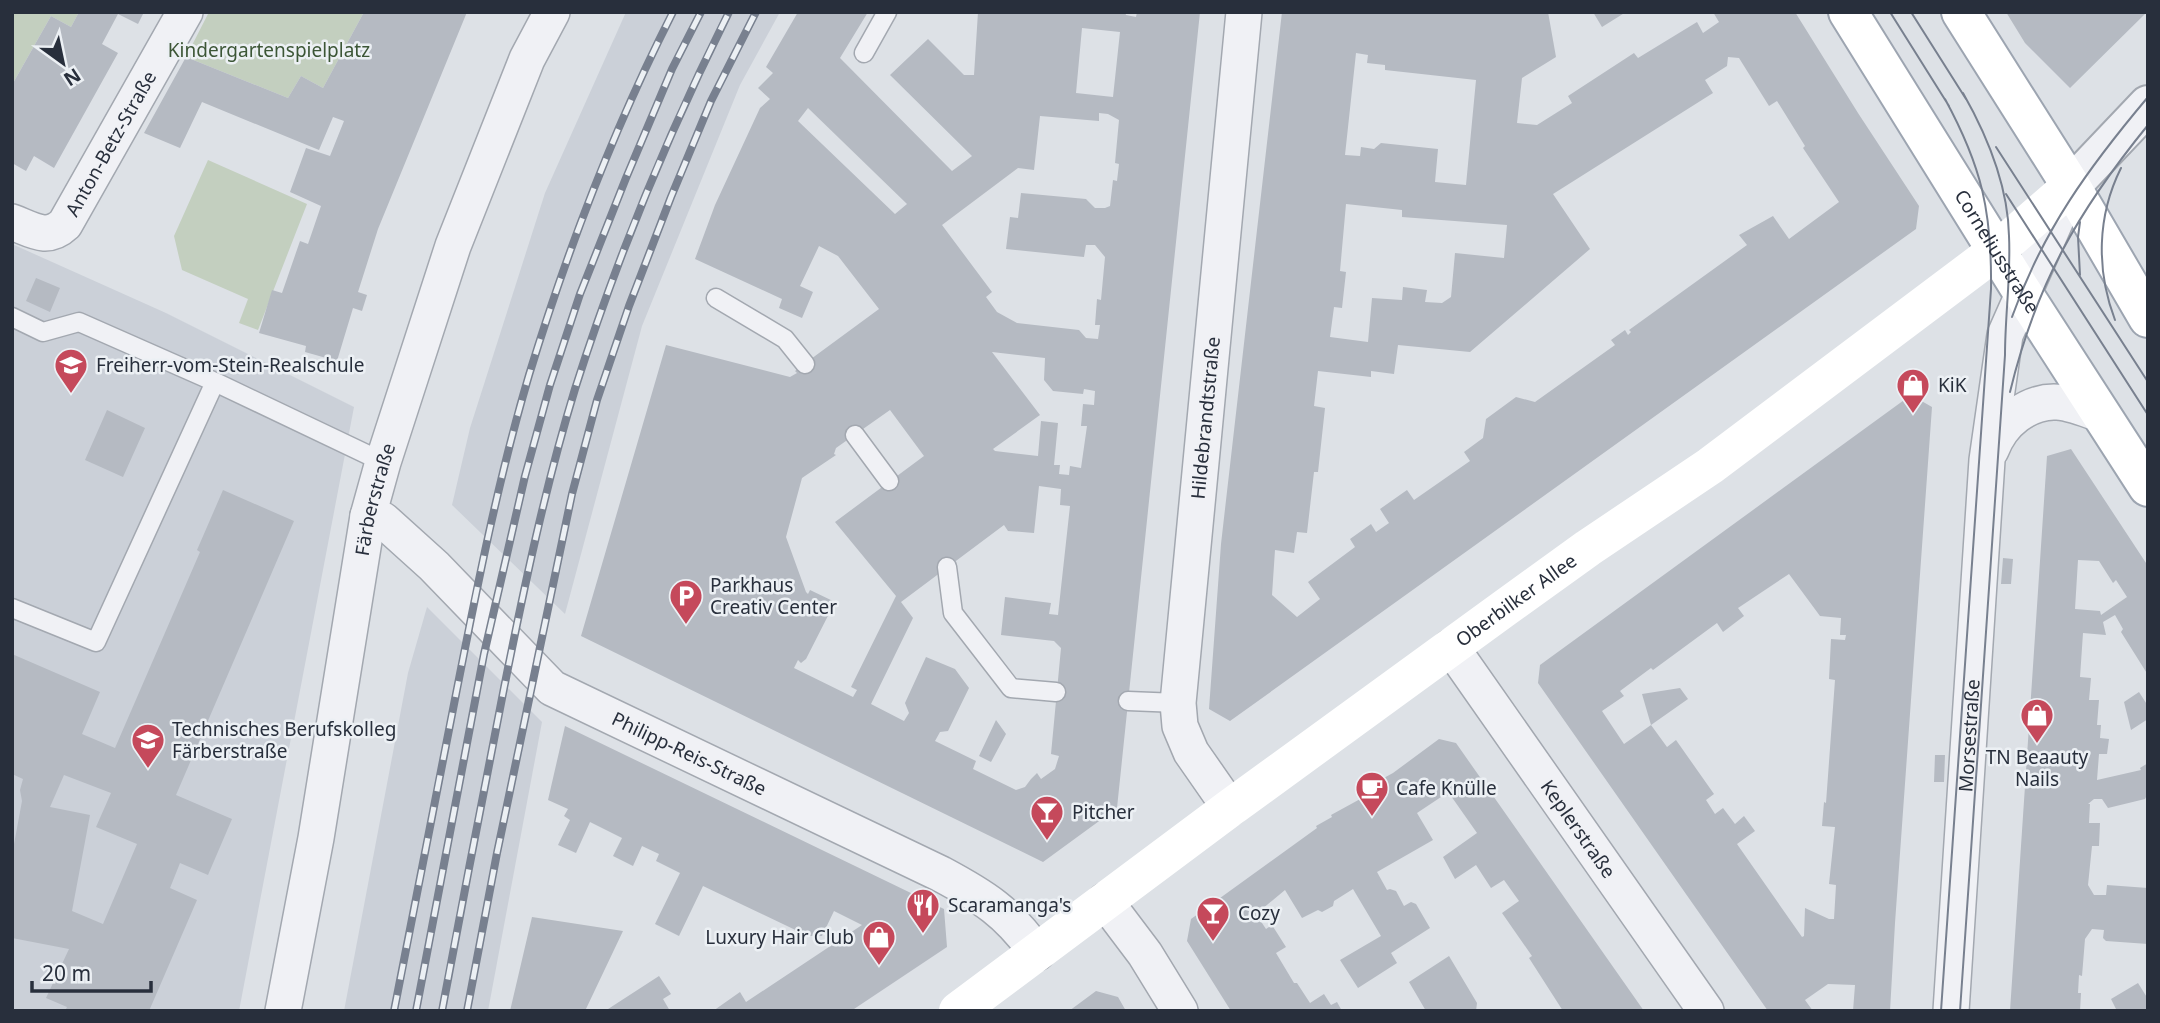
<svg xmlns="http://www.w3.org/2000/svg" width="2160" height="1023" viewBox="0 0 2160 1023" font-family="'Noto Sans',sans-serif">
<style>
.built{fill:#cbd0d8}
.green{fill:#c3cfbf}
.building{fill:#b5bac2;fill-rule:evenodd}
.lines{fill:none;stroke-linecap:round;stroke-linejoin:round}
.service-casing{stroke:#a3a8b0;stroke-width:21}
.minor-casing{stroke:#a3a8b0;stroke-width:38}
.tertiary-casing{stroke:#a3a8b0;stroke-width:42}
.primary-casing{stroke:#9da5b1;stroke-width:42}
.service{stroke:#f0f1f5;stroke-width:18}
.minor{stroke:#f0f1f5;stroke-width:35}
.tertiary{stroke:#f0f1f5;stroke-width:38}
.secondary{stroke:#fff;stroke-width:38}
.primary{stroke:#fff;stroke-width:38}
.tram{stroke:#78808f;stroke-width:2}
.rail-casing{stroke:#78808f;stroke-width:8}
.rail{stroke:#ecf0f4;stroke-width:5;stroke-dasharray:16;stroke-linecap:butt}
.labels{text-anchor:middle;stroke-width:5;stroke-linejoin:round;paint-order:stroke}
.park-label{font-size:19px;fill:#3c5636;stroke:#ecf0f4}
.street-label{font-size:19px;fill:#282f3c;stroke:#ecf0f4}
.poi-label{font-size:19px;fill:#282f3c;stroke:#ecf0f4;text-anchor:start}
</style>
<rect width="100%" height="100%" fill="#dde1e6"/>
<!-- built -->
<path class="built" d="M626 12H780L740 85 642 326 565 614 452 505 470 428 545 193Z
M12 244 166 313 354 407 239 1011H12Z
M427 607 542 722 488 1011H344L408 673Z"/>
<!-- green -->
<path class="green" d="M12 12H79L71 27 51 16 12 85Z
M209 12H364L323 88 301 76 288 98 186 57Z
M208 160 307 204 258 330 239 323 248 299 182 270 174 236Z"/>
<!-- building -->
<path class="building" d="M79 12H144L138 24 118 14 102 44 118 53 54 168 34 156 26 171 12 163V85L51 16 71 27Z
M364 12H467L378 229 358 292 367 295 362 311 353 308 337 361 305 352 306 346 259 333 272 290 282 293 300 241 308 244 321 206 290 192 306 148 330 156 344 121 333 117 319 150 202 102 180 148 144 133 186 57 288 98 301 76 323 88Z
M798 12H868L840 58 952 171 972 156 890 75 928 39 964 75H974L978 12H1125L1126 15 1136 17 1137 12H1200L1117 808 1043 862 581 636 666 345 790 377 797 373 795 371 815 356 879 309 838 256 819 246 800 286 813 292 802 318 779 308 782 299 695 259 715 205 760 108 770 99 758 88 773 73 766 67ZM1082 28 1120 32 1113 97 1076 93ZM808 108 907 204 895 214 798 121ZM1099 113 1108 114 1119 120 1115 163 1119 164 1117 181 1113 180 1110 206 1105 208H1095L1086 199 1021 193 1018 218 1010 217 1006 249 1084 257 1086 245H1095L1105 257 1101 300 1097 299 1095 325H1100L1098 339 1086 338 1079 330 1017 323 997 312 986 297 992 292 942 225 1018 168 1034 170 1040 116 1099 121ZM992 352 1045 358 1044 380 1053 391 1083 394 1084 389 1095 391 1094 405 1083 404 1081 426H1087L1081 468 1070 466 1069 475 1059 474 1060 465H1054L1058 423 1041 421 1038 456 995 451 993 449 1040 415ZM890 410 924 456 835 522 896 596 851 687 857 690 853 697 794 668 798 660 801 663 806 659 835 602 810 590 808 594 806 592 786 537 802 478 836 455 834 454 836 448ZM1039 486 1061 489 1060 505 1070 506 1058 615 1049 614 1051 603 1005 597 1001 635 1054 641 1061 648 1051 754 1059 756 1055 769 1041 779 1037 773 1031 779 1025 787 1016 790 973 769 976 761 935 741 940 732 948 731 969 688 955 669 926 657 905 703 909 713 904 721 871 704 913 618 901 602 1004 525 1008 531 1034 533Z
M1282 12H1548L1556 57 1522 78 1517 123 1537 125 1572 103 1568 96 1634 53 1638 58 1697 22 1703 33 1719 22 1713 12H1795L1858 113 1919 206 1916 229 1230 721 1209 709 1221 544ZM1356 53 1368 55 1367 63 1385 65V70L1476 80 1466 185 1435 182 1438 149 1381 143 1374 149 1361 147 1360 156 1345 155ZM1728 57 1739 58 1769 106 1777 101 1805 146 1803 148 1839 202 1789 239 1773 216 1739 235 1747 245 1629 330 1631 332 1628 335 1625 330 1611 340 1615 345 1535 402 1516 397 1486 419 1483 438 1464 452 1470 461 1414 500 1407 490 1380 509 1389 523 1376 532 1371 524 1350 539 1355 547 1308 582 1320 599 1297 617 1272 595 1275 550 1294 553 1297 532 1307 533 1314 472H1318L1325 408 1314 406 1318 371 1371 377V371L1394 374 1398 345 1470 352 1590 249 1553 194 1713 93 1705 80 1727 66ZM1346 204 1402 210V217L1507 225 1504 258 1455 253 1451 297 1442 303 1425 302 1427 290 1403 287 1402 300 1372 298 1368 342 1330 337 1334 307 1342 308 1346 272 1340 271Z
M1593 12H1626L1602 27Z
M2006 12H2147L2070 88 2025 43Z
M36 278 60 288 50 312 26 301Z
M1911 395 1932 407 1895 923 1890 1011H1853L1855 985 1828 984 1805 1000 1813 1011H1768L1538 683 1540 665ZM1789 574 1820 616 1841 618 1840 635H1846L1845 640 1831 639 1829 679 1835 680 1826 803 1824 802 1822 826 1835 827 1829 884 1836 885 1834 919H1829L1805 908 1804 936 1802 937 1737 844 1755 831 1744 816 1735 824 1723 808 1715 814 1706 800 1714 794 1676 740 1667 747 1651 725 1624 744 1602 711 1624 696 1620 691 1651 668 1653 670 1717 623 1723 632 1744 616 1738 608Z
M107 410 145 428 123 477 85 460Z
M2071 449 2148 566V675L2121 632 2123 629 2115 615 2103 622 2106 635 2083 633 2080 677 2091 678 2089 700H2099L2097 725H2101L2100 738 2109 739 2107 754H2099L2097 780 2141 770 2140 768 2148 763V793L2145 799 2108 808 2102 799H2094L2088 804H2090L2089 823H2100L2099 846H2092L2088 885 2094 895H2106L2107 885 2148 888V944L2106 941 2103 938 2104 930 2092 929 2085 939 2082 976 2079 975 2078 993H2081L2080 1011H2010L2047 456ZM2078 560 2099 561 2113 583 2116 580 2127 597 2101 615 2100 611 2075 609Z
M223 490 294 521 176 795 232 819 208 875 180 863 170 888 197 900 149 1011H65L67 1007 46 998 69 949 12 938V855L22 801 20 790 23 779 12 774V654L100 692 82 734 115 748 200 552 197 550ZM64 775 111 793 96 827 137 844 103 924 72 911 90 815 50 807Z
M2003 558 2013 559 2011 584H2001Z
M1680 688 1688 699 1651 725 1642 694Z
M2139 692 2148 706V719L2131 730 2124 702Z
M996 720 1006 734 991 762 979 756Z
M565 726 944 909 947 947 851 1011H713L740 992 746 1002 862 925 834 911 822 936H808L703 886 679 936 655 924 680 873 656 861 659 854 642 846 633 866 613 856 622 838 590 822 576 853 558 845 570 820 564 816 568 809 548 800Z
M1439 739 1456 743 1644 1011H1563L1529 958 1532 956 1502 913 1519 901 1504 880 1491 888 1476 865 1455 879 1443 857 1477 833 1451 796 1444 795 1417 813 1433 840 1377 872 1387 890 1390 889 1396 891 1404 906 1411 902 1416 904 1430 928 1391 953 1397 963 1358 988 1340 960 1381 936 1353 889 1334 901 1333 906 1322 912 1318 910 1302 918 1285 890 1256 914 1266 929 1272 925 1286 947 1276 953 1294 983H1297L1310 1003 1324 994 1331 1005 1337 1002 1342 1011H1231L1187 941 1191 919 1317 828 1316 826 1332 817 1331 815 1373 792 1369 786 1393 773Z
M1935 755H1945L1944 782H1934Z
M532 917 623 931 585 1011H510Z
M1449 956 1477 1003 1476 1011H1426L1409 982Z
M659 976 671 994 663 999 670 1011H605Z
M2138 983 2148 999V1011H2117L2111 999Z
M1096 991 1118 997 1126 1011H1069Z"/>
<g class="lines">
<defs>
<path id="service" d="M864 53 887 12
M716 298 785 339 805 364
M12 317 43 332 79 322 215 382 383 462
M855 435 889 481
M947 567 953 613 1011 688 1056 692
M12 608 96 642 215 382
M1128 701 1178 703"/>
<g id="minor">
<path id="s1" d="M12 222C33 230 47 241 65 224L185 12"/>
<path d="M1991 450C1997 435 2004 425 2017 415 2048 393 2070 403 2102 415"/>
<path id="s2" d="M368 516 383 520 434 566 552 688 941 874C984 897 1008 912 1037 953"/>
<path id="s3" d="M1451 647 1706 1011"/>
<path id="s4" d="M1230 808 1191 752 1180 726 1178 703 1244 12"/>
<path d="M1105 901 1145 954 1180 1011"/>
<path id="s5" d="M283 1011 316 838 368 516 383 462 453 246 527 59 552 12"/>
<path id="s6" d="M1951 1011 1987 460 2005 335 2071 186"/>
</g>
<path id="tertiary" d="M2071 186 2148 105"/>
<g id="primary">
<path id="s8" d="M1848 12 2021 290 2148 487"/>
<path d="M1961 12 2071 186 2148 318"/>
</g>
</defs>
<!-- service casing -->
<use href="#service" class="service-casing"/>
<!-- minor casing -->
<use href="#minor" class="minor-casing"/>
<!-- tertiary casing -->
<use href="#tertiary" class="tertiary-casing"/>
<!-- primary casing -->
<use href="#primary" class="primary-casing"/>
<!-- service -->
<use href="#service" class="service"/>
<!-- minor -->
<use href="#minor" class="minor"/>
<!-- tertiary -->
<use href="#tertiary" class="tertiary"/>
<!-- secondary -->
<path class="secondary" id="s7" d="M958 1011 1230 808 1502 610 1588 548 1710 466 1996 251 2071 186"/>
<!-- primary -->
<use href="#primary" class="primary"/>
<!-- tram -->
<path class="tram" d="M1890 12 1949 106
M1911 12 1966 99
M1996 147 2148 382
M2006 194 2148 415
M2080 275 2078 237 2080 222
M2012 317C2043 230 2089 167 2148 97
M2115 320C2096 270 2097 216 2121 168
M2010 392C2036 284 2078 211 2148 125
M1941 1011 1991 289C1992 212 1982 167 1945 99
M1960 1011 2005 355C2005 315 2011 276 2009 236 2008 185 1988 137 1963 93"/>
<defs>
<path id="rail" d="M394 1011C415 905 435 800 456 694 477 587 498 480 529 375 567 251 614 128 673 12
M416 1011 484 654 525 476 550 385 580 294 626 178 672 69 701 12
M442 1011C462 903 483 796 504 688 524 588 545 487 575 389 616 260 668 134 729 12
M467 1011 497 853 572 494 597 400 629 306 671 197 711 101 756 12"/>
</defs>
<!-- rail casing -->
<use href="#rail" class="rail-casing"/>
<!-- rail -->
<use href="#rail" class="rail"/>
</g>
<!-- icons -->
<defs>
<symbol id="school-pin" viewBox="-11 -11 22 30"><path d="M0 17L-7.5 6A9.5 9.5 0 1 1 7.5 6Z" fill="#c5495b" stroke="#ecf0f4"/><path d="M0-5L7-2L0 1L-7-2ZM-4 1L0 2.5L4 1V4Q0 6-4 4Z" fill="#fff"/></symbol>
<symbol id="shop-pin" viewBox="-11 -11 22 30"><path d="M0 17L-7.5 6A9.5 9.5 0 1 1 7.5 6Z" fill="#c5495b" stroke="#ecf0f4"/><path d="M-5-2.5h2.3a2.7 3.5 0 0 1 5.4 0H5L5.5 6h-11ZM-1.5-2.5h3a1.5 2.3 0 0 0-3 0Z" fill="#fff"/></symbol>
<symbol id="parking-pin" viewBox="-11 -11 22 30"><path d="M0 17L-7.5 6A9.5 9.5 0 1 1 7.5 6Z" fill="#c5495b" stroke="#ecf0f4"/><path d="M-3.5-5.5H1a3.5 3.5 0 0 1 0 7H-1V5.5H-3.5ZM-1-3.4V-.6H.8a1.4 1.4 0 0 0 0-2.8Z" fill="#fff"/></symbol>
<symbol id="cafe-pin" viewBox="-11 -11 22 30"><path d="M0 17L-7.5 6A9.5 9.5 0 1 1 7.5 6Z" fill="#c5495b" stroke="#ecf0f4"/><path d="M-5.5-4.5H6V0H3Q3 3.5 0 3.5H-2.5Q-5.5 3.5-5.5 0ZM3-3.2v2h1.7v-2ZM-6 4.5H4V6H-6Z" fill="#fff"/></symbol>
<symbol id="bar-pin" viewBox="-11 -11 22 30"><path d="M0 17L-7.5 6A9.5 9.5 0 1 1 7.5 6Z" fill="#c5495b" stroke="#ecf0f4"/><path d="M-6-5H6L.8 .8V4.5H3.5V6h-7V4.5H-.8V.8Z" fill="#fff"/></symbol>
<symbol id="restaurant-pin" viewBox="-11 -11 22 30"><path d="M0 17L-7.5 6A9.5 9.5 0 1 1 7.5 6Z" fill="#c5495b" stroke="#ecf0f4"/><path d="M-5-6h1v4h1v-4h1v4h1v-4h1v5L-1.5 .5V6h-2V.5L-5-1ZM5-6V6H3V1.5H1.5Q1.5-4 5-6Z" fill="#fff"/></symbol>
</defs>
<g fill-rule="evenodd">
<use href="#school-pin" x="52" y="346" width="38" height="52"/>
<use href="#shop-pin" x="1894" y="366" width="38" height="52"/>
<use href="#parking-pin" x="667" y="577" width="38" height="52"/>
<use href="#shop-pin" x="2018" y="696" width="38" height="52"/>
<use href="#school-pin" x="129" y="721" width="38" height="52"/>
<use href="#cafe-pin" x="1353" y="769" width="38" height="52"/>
<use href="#bar-pin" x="1028" y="793" width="38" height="52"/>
<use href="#restaurant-pin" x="904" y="886" width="38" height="52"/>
<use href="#bar-pin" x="1194" y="894" width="38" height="52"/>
<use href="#shop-pin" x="860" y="918" width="38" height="52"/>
</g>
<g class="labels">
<!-- park labels -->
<g class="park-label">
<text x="269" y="57">Kindergartenspielplatz</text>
</g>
<!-- street labels -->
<g class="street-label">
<text dy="7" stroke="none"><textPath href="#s1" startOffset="150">Anton-Betz-Straße</textPath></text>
<text dy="7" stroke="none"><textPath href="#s8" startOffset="282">Corneliusstraße</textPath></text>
<text dy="7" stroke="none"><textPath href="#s4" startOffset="406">Hildebrandtstraße</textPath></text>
<text dy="7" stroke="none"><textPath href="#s5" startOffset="520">Färberstraße</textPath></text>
<text dy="7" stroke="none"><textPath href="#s7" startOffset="693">Oberbilker Allee</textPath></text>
<text dy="7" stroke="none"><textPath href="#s6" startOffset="276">Morsestraße</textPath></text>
<text dy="7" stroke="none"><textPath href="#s2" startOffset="406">Philipp-Reis-Straße</textPath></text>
<text dy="7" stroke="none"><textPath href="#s3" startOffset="222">Keplerstraße</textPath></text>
</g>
<!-- poi labels -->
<g class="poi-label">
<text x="96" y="372">Freiherr-vom-Stein-Realschule</text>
<text x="1938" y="392">KiK</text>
<text x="710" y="592">Parkhaus<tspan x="710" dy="22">Creativ Center</tspan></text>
<text x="172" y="736">Technisches Berufskolleg<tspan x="172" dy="22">Färberstraße</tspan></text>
<text x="2037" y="764" text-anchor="middle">TN Beaauty<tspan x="2037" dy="22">Nails</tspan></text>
<text x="1396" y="795">Cafe Knülle</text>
<text x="1072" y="819">Pitcher</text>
<text x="948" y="912">Scaramanga's</text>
<text x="1238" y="920">Cozy</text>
<text x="854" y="944" text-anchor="end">Luxury Hair Club</text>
</g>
</g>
<!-- border -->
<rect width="2160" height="1023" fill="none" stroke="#282f3c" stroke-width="28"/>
<!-- north arrow -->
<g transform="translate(63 63) rotate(147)" stroke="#ecf0f4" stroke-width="5" paint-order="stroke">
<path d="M0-5L12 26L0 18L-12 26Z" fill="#282f3c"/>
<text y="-10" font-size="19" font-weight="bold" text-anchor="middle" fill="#282f3c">N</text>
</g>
<!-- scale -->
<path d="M32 981v10h119v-10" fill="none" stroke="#282f3c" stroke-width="3.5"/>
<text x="42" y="981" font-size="21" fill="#282f3c" stroke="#ecf0f4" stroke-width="5" paint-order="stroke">20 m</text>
</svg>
